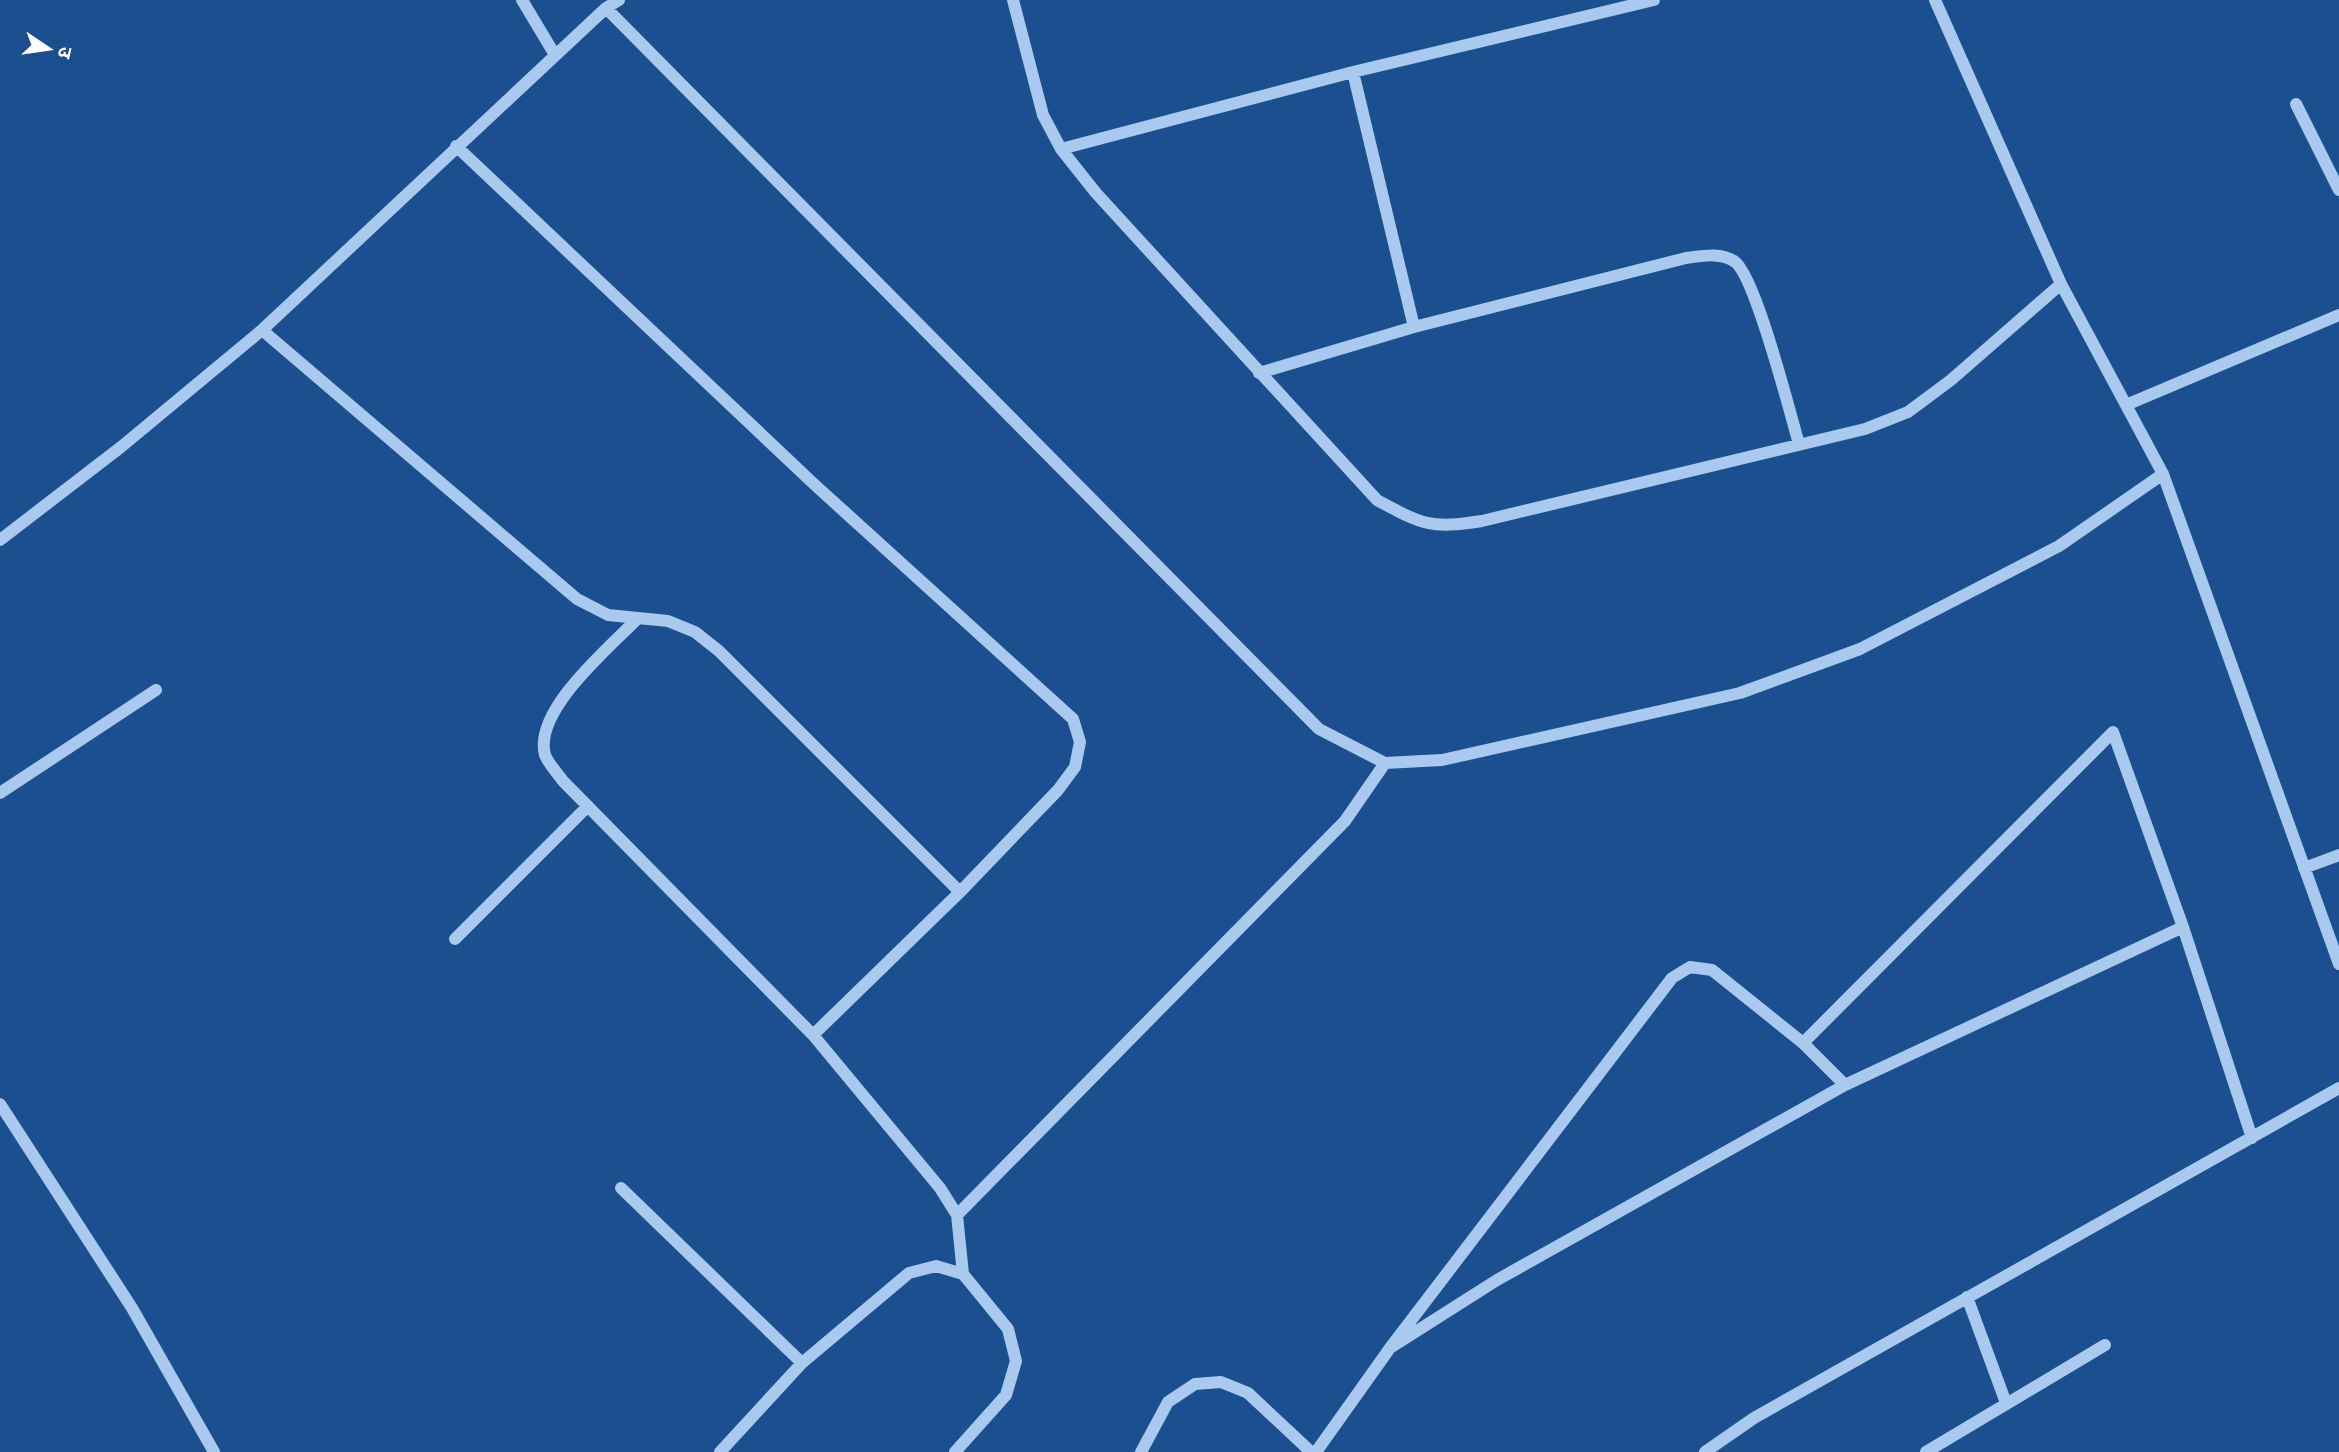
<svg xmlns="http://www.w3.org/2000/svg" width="2339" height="1452" viewBox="0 0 2339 1452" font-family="'Public Sans','Noto Sans Devanagari',sans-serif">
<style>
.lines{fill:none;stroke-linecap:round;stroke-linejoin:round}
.minor{stroke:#a9c9ee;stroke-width:12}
</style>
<rect width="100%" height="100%" fill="#1b4f8f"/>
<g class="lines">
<!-- minor -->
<path class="minor" d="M522 0 555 55
M1013 0 1043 115 1061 149 1096 193 1377 500C1423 525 1430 529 1482 521L1865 429 1908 412 1951 380 2061 284
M1935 0 2061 284 2163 474 2339 964
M606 8 1319 729 1385 763 1442 760 1740 693 1860 649 2059 546 2163 474
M1353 72 1414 327
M2296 104 2339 190
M456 146 815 485 1073 719 1080 742 1075 767 1058 790 960 892 813 1035
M1061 149 1353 72 1654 0
M262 330 577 599 608 615 668 621 695 632 719 651 960 892
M1259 373 1414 327 1686 258C1702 256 1719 252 1734 261 1755 274 1790 413 1799 444
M2126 405 2339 315
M0 540 121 447 262 330 606 8 619 0
M636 620C608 649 533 711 545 755 548 763 558 774 563 781L813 1035 940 1188 957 1215 963 1274
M0 793 156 690
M2304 868 2339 855
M455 939 588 806
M1803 1043 2113 732 2183 927 2252 1138
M0 1104 132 1308 214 1452
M621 1188 802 1363
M957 1215 1345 821 1385 763
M1967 1297 2006 1403
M1390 1348 1497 1280 1845 1085 2183 927
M720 1452 802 1363 909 1273 936 1266 963 1274 1008 1329 1016 1361 1006 1395 955 1452
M1141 1452 1168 1402 1195 1384 1221 1382 1248 1393 1311 1452
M1316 1452 1390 1348 1672 978 1690 967 1712 970 1803 1043 1845 1085
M1705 1452 1754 1418 2339 1088
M1926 1452 2105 1345"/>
</g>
<!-- north arrow -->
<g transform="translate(49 49) rotate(103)" stroke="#1b4f8f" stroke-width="5" paint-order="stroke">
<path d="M0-5L12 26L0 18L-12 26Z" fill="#ffffff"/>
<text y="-10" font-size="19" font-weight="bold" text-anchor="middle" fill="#ffffff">उ</text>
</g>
</svg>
